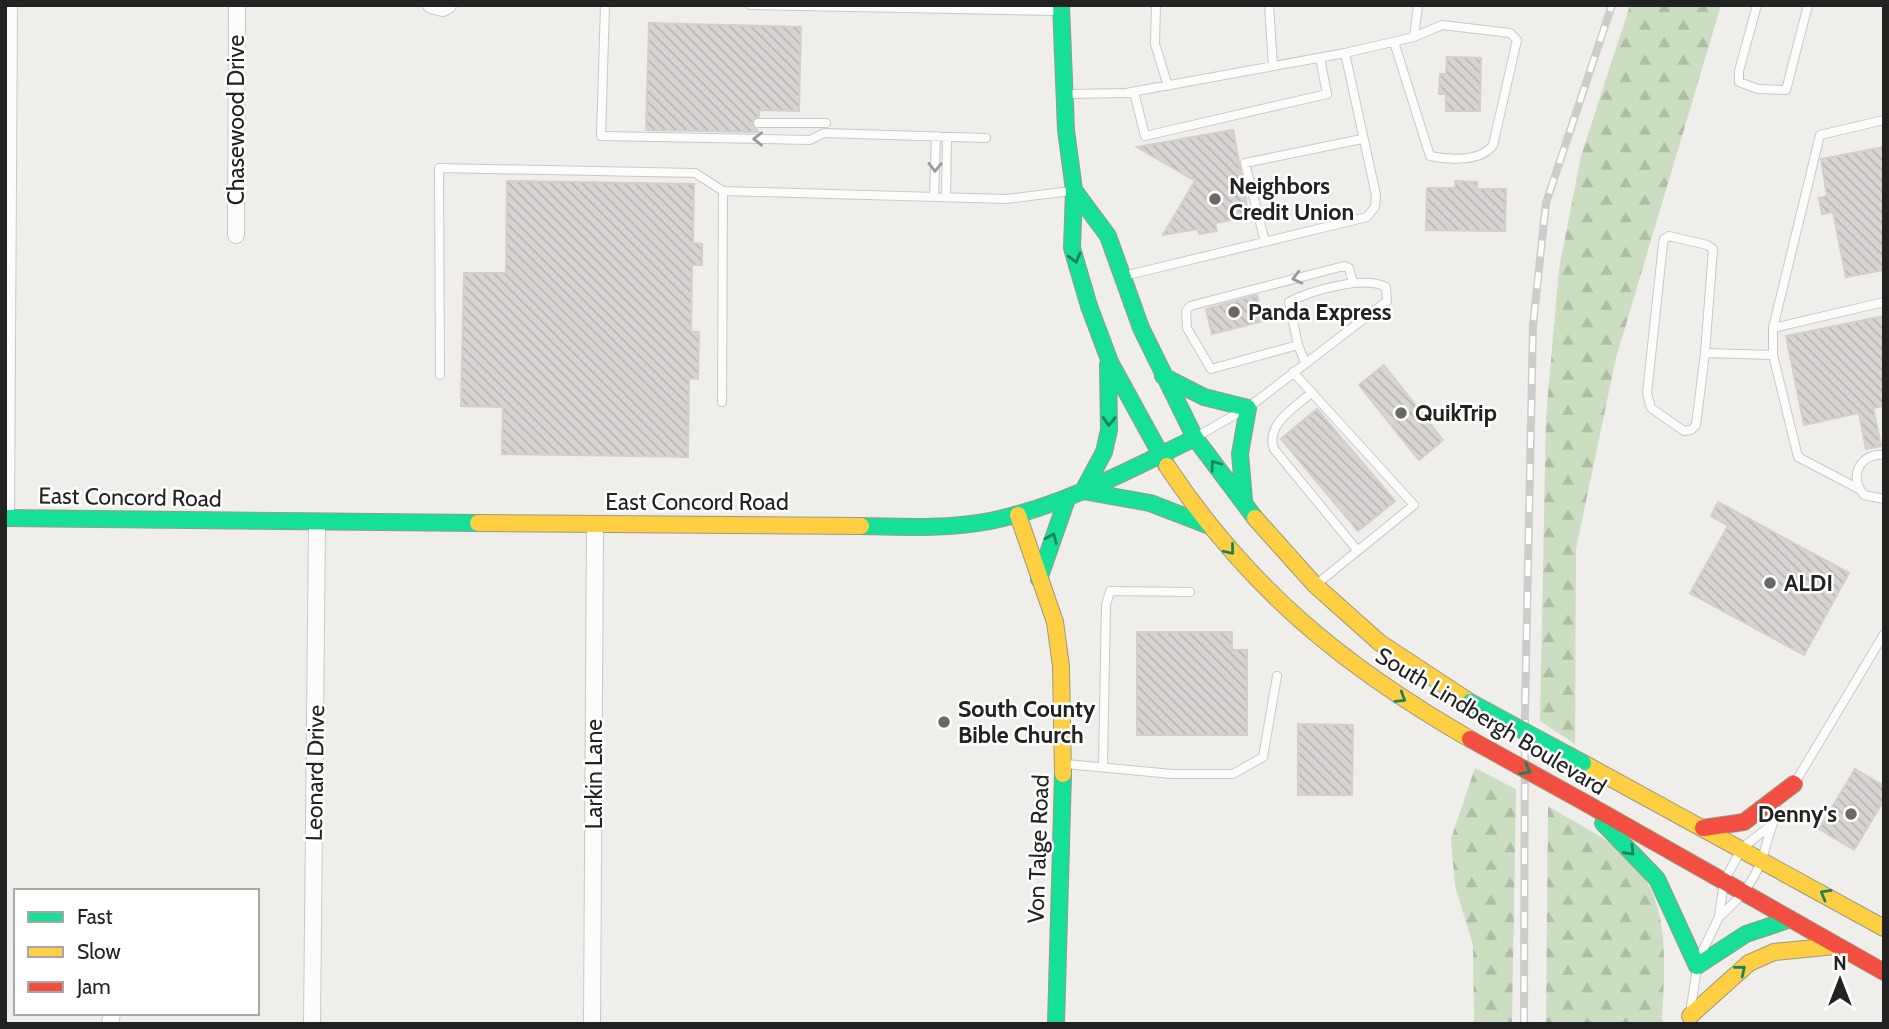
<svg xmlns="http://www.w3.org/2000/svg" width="1889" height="1029" viewBox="0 0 1889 1029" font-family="Cabin,sans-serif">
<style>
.forest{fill:url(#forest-firs)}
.building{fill:url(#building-back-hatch);stroke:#d3d0cc;stroke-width:2}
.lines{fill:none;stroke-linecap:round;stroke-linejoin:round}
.lane-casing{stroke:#c9c8c7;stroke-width:10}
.street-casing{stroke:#c9c8c7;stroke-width:18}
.fast-casing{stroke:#999a82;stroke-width:18}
.slow-casing{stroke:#999a82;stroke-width:18}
.jam-casing{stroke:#999a82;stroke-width:18}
.lane{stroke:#fdfcfc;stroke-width:8}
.street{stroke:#fdfcfc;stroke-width:16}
.fast{stroke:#16e098;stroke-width:16}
.slow{stroke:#ffcf43;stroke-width:16}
.jam{stroke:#f24e42;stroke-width:16}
.rail-casing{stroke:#ccc;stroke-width:8}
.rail{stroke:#fff;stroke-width:5;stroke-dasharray:16;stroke-linecap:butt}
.fast-bridge-casing{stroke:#a79c86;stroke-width:18;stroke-linecap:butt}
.jam-bridge-casing{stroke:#a79c86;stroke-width:18;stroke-linecap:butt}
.fast-bridge{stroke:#16e098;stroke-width:16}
.jam-bridge{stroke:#f24e42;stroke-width:16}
.oneway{stroke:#9a9a9a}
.oneway2{stroke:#1c815d}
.poi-dot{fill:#6a6968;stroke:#fff;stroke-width:2.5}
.labels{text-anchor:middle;stroke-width:5;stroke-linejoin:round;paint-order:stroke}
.street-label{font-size:23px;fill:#222;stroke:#fff}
.poi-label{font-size:23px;font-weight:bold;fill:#222;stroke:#fff;text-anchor:start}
</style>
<defs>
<pattern id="forest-firs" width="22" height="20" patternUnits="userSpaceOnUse" patternTransform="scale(1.75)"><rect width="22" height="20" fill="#cbdec1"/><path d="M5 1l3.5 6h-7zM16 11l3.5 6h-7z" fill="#aebea6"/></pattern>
<pattern id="building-back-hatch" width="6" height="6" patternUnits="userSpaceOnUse" patternTransform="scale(1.75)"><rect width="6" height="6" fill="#d7d4d2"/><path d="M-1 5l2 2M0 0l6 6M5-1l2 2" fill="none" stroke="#b8b6b4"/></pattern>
</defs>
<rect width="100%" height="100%" fill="#f0eeeb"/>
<!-- forest -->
<path class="forest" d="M1630 5H1721L1616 358 1576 549 1575 744 1540 721 1546 417 1559 269 1581 156Z
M1475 768 1516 789 1512 1024H1474L1473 945 1455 886 1451 839Z
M1548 806C1572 821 1600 834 1622 852 1674 895 1664 964 1662 1024H1546Z"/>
<!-- building -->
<path class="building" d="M649 23 801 27 799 111 759 110V116L752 122 758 132 646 130Z
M1447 57 1481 58 1480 111H1446V94H1439L1440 74H1446Z
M1233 130 1249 217 1215 223 1217 231 1199 234 1198 229 1163 235 1195 181 1137 147Z
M1884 147V270L1846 277 1833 212 1822 214 1819 198 1827 196 1821 159Z
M507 181 694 184 693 243 702 244V265H692L691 332H699L698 379 689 378 688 457 502 454 503 407 461 406 464 273H506Z
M1455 181 1477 182V189H1506L1505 231 1426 230 1427 188H1455Z
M1257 295 1263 321 1212 334 1206 309Z
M1884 316V406L1873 408 1881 446 1866 449 1859 413 1804 425 1786 336Z
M1384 365 1443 440 1419 460 1359 385Z
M1317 409 1395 501 1358 531 1281 439Z
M1718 502 1849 573 1804 655 1690 593 1728 526 1711 516Z
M1137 632H1232V650H1247V735H1137Z
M1298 724 1353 725 1352 795H1298Z
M1855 769 1884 786V800L1854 850 1819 829Z"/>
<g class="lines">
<defs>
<path id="lane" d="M605 5 601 136 810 140 824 133 986 138
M750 5 1058 11
M1156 5 1155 44 1168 86
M1269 5 1273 66
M1757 5 1739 71V82L1758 89 1786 90 1808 5
M1394 42 1430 156C1449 160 1481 162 1493 145L1517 40 1510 33 1442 25 1414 37
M1345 53 1414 37 1418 5
M1134 92 1145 136 1327 94 1320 58
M1067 94 1126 93 1345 53 1376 195 1375 207 1367 217 1128 275
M758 123H826
M934 197 936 136
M946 198 947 137
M1265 242 1245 163 1362 139
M1773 328 1820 135 1884 120
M1298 345 1211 369 1187 328 1186 311 1190 306 1344 266 1349 268 1353 283
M1705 353 1696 425 1691 430 1684 431 1651 408 1647 393 1663 244 1664 239 1669 236 1707 245 1713 249 1705 353 1773 355
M1293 372 1414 505 1318 583
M440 375 439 168 695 173 723 191 1006 199 1071 191
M1312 392C1295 408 1265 424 1274 449L1357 550
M722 402 723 191
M1249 407 1387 301 1386 287C1364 275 1310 291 1289 302L1298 345 1305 362
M1198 436 1238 413
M1884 455C1860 453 1848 476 1864 495L1884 499
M1859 489 1798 457 1773 355V328L1884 302
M1066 764 1172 774H1233L1263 757 1277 676
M1103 765 1106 605 1110 591 1190 592
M1796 781 1884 634
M1719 917C1738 900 1753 884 1762 859 1768 842 1769 827 1779 811
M1702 952 1719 917 1724 881 1742 848 1769 827
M1691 1007 1697 968"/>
<path id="street" d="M431 5 443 8 448 5
M236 235 237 5
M6 518 9 5
M110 1024 112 1013
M312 1024 317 522
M592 1024 595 524"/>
<path id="fast" d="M1061 5 1066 130 1074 190 1072 248 1089 306 1110 362 1167 466
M1074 190 1108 236 1141 328 1195 438 1255 518
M1108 365 1109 430 1104 452 1083 491 1150 503 1210 526
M1163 376 1204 397 1248 408 1240 454 1244 499
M5 518 478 523
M861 526C904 527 948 529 990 521 1063 506 1129 470 1195 438
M1039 579 1067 499
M1603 823 1657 879 1697 966 1746 934 1788 920
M1056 1024 1063 774"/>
<path id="slow" d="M1167 466C1249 589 1343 666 1470 739
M1018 515 1055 622 1061 666 1063 774
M1255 518 1315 585 1380 643 1470 702
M478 523 861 526
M1583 763 1884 928
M1690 1016 1749 963 1774 952 1835 946"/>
<path id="jam" d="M1582 801 1884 972
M1703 828 1744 822 1794 784"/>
</defs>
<!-- lane casing -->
<use href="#lane" class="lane-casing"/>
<!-- street casing -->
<use href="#street" class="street-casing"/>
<!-- fast casing -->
<use href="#fast" class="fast-casing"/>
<!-- slow casing -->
<use href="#slow" class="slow-casing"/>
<!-- jam casing -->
<use href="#jam" class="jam-casing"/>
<!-- lane -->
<use href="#lane" class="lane"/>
<!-- street -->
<use href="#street" class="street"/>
<!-- fast -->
<use href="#fast" class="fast"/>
<!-- slow -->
<use href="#slow" class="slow"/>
<!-- jam -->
<use href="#jam" class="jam"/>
<defs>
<path id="rail" d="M1524 1024 1525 710 1533 325 1546 203 1612 5"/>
</defs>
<!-- rail casing -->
<use href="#rail" class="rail-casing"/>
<!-- rail -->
<use href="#rail" class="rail"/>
<defs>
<path id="fast-bridge" d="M1470 702 1583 763"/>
<path id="jam-bridge" d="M1470 739 1582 801"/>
</defs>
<!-- fast-bridge casing -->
<use href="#fast-bridge" class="fast-bridge-casing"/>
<!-- jam-bridge casing -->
<use href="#jam-bridge" class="jam-bridge-casing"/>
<!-- fast-bridge -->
<use href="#fast-bridge" class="fast-bridge"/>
<!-- jam-bridge -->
<use href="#jam-bridge" class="jam-bridge"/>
</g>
<!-- one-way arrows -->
<defs><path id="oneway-chevron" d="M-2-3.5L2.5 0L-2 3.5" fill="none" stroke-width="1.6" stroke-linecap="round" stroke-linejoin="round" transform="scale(1.75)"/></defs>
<g class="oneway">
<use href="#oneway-chevron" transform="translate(758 139) rotate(-179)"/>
<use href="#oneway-chevron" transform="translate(935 167) rotate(91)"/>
<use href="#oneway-chevron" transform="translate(1297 278) rotate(166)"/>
</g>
<g class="oneway2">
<use href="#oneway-chevron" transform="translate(1075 258) rotate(75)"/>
<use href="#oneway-chevron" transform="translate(1109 421) rotate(91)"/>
<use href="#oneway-chevron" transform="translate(1215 465) rotate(-126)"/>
<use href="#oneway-chevron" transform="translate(1052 538) rotate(-67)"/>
<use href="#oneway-chevron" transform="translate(1230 550) rotate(50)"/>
<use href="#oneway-chevron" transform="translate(1401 698) rotate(32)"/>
<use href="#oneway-chevron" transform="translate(1526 770) rotate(29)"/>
<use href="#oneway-chevron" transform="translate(1630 851) rotate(46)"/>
<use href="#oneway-chevron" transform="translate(1825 894) rotate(-150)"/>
<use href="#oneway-chevron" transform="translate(1741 970) rotate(-39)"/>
</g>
<!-- markers -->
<g class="poi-dot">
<circle cx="1215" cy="199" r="7"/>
<circle cx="1234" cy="312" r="7"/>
<circle cx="1401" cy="413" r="7"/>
<circle cx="1770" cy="583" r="7"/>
<circle cx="944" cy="722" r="7"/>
<circle cx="1851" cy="814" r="7"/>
</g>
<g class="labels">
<!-- street labels -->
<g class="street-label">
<text transform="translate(236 120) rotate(-90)" y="8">Chasewood Drive</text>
<text transform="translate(130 497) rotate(1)" y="8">East Concord Road</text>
<text x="697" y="510">East Concord Road</text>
<text transform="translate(1491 721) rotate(31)" y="8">South Lindbergh Boulevard</text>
<text transform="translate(315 773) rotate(-89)" y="8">Leonard Drive</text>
<text transform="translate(594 774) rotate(-90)" y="8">Larkin Lane</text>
<text transform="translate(1038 849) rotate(-88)" y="8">Von Talge Road</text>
</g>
<!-- poi labels -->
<g class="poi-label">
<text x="1229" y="194">Neighbors<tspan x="1229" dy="26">Credit Union</tspan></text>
<text x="1248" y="320">Panda Express</text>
<text x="1415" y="421">QuikTrip</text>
<text x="1784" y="591">ALDI</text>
<text x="958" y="717">South County<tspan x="958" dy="26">Bible Church</tspan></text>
<text x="1837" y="822" text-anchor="end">Denny's</text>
</g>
</g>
<!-- border -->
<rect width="1889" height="1029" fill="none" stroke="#222222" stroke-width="14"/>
<!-- legend -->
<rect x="14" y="889" width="245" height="126" fill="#ffffff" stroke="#a7a7a7" stroke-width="2"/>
<rect x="28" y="912" width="35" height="10" fill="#16e098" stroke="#a7a7a7" stroke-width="2"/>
<text x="77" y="924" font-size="21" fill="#222222">Fast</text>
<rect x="28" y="947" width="35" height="10" fill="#ffcf43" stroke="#a7a7a7" stroke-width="2"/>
<text x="77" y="959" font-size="21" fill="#222222">Slow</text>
<rect x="28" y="982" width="35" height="10" fill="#f24e42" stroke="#a7a7a7" stroke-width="2"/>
<text x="77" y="994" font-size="21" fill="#222222">Jam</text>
<!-- north arrow -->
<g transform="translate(1840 980)" stroke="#ffffff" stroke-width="5" paint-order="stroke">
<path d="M0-5L12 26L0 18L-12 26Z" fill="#222222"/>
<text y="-10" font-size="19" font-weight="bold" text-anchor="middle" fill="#222222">N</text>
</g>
</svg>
